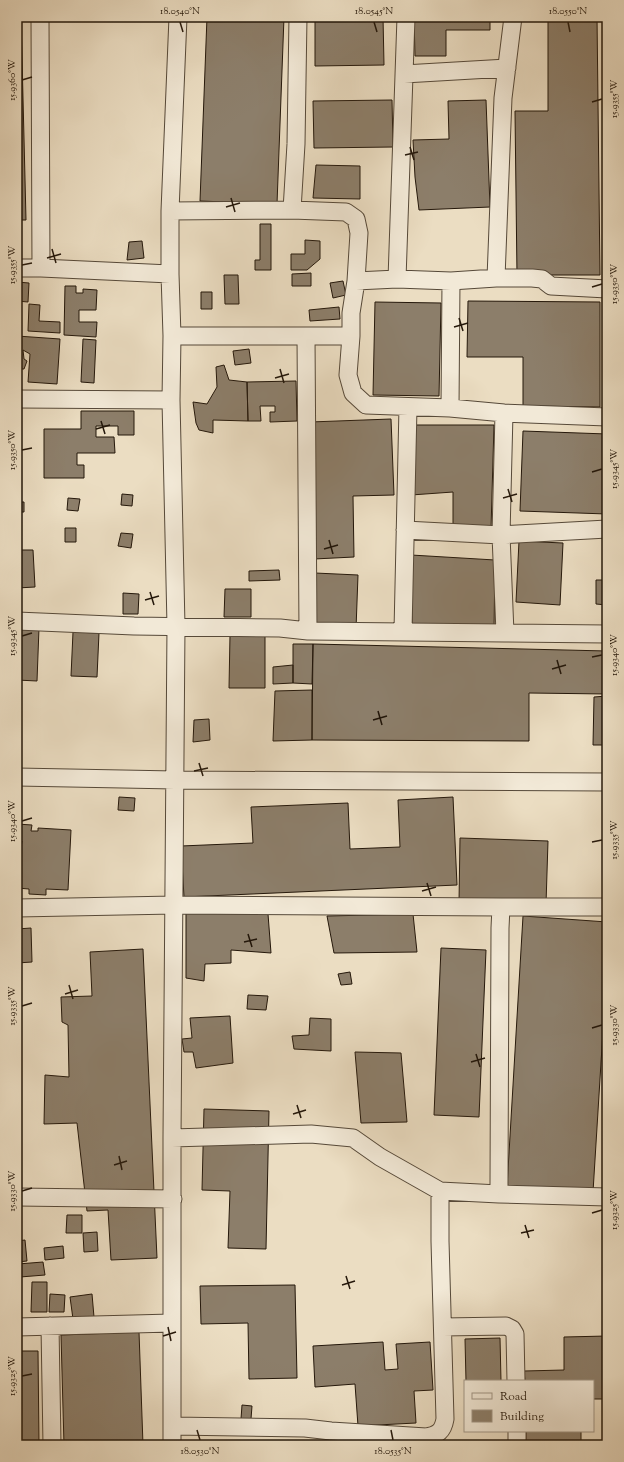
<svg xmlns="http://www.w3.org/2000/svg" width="624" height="1462" viewBox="0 0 624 1462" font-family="'Sorts Mill Goudy',serif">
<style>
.building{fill:#8c7e6a;stroke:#25180b}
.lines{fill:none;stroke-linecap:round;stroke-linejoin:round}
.minor-casing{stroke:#564939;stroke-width:19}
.minor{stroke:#f2e9d7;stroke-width:17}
.ticks{fill:none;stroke:#25180b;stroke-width:1.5}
.neatline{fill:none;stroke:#25180b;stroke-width:1.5}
.ticks-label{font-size:10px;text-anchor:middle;fill:#25180b}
</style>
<rect width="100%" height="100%" fill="#ebddc2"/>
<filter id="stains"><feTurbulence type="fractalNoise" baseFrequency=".005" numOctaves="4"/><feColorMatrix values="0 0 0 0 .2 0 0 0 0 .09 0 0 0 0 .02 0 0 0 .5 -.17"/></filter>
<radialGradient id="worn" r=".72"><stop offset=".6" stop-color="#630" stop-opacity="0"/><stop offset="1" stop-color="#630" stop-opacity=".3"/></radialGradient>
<!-- building -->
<path class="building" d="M17 17H21L26 220H17Z
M207 17H284L277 204 200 201Z
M315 17H383L384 65 315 66Z
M414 17H490V30H446V56H415Z
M548 17H597L600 275H517L515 111H548Z
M392 100 393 147 314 148 313 101Z
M486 100 490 207 419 210 415 177 413 140 449 139 448 101Z
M316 165 360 166V199L313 198Z
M260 224H271V270H255V260H260Z
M305 240 320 241V259L307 270H291V254H305Z
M142 241 144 258 127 260 129 242Z
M311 273V286H292V274Z
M224 275H238L239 304H225Z
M343 281 346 295 333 298 330 283Z
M17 282 29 283 28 302 17 301Z
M65 286H76V293H83V289L97 290 96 310H79V322H97L96 337 64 335Z
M201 292H212V309H201Z
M468 301 600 302V407L523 406V357H467Z
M375 302 441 303 439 396 373 395Z
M29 304 40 305 39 321 60 322V333L28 331Z
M339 307 340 319 310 321 309 310Z
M17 336 60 339 57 384 28 382 30 354 23 350 24 359 27 361 24 369H17Z
M83 339 96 340 94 383 81 382Z
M249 349 251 363 235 365 233 351Z
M224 365 229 380 247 382 248 421 213 420V433L199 430 196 423 193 402 207 404 217 387 216 367Z
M296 381 297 421 270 422V412H275V406H260L261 421H248L247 382Z
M81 411H134V435H118V426H96V437H114L115 453H77V465H84V478H44V429H81Z
M391 419 394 495 353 496 354 557 314 559 310 422Z
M414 425H494L491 529 453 531V492L411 495Z
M523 431 607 434V514L520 511Z
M122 494 133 495 132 506 121 505Z
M68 498 80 499 78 511 67 510Z
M17 502H24V512H17Z
M65 528H76V542H65Z
M121 533 133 534 131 548 118 546Z
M519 541 563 543 560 605 516 602Z
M17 550H33L35 587 17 588Z
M411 555 495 560 494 631 412 628Z
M279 570 280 580 249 581V571Z
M315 573 358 575 356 629 313 627Z
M596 580H607V605L596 604Z
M225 589H251V617H224Z
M123 593 139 594 138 614H123Z
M17 627 39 628 37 681 17 680Z
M73 632 99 633 97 677 71 676Z
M230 635 265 636V688H229Z
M293 644H313L312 684 293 683Z
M313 644 607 651V694L529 693V741L312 740Z
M293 665V683L273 684V667Z
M312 690V740L273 741 275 691Z
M607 696V745H593L594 697Z
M209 719 210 740 193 742 194 720Z
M119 797 135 798 134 811 118 810Z
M453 797 457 885 184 897 181 846 253 843 251 807 348 803 350 849 400 847 398 800Z
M17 824 32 825 31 831H38V828L71 830 68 890 46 889V895L29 894V889L17 888V848H21L22 841H17Z
M460 838 548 841 546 904 459 902Z
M186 911 268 914 271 953 231 950V963L205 964 204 981 186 978Z
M413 914 417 952 334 953 327 916Z
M523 916 607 922V966L593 1192 507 1187Z
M31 928 32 962 17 963V929Z
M441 948 486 950 479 1117 434 1115Z
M143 949 157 1258 111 1260 108 1210 87 1211 77 1123 44 1124 45 1075 69 1077 68 1025 62 1022 61 997 92 996 90 952Z
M350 972 352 984 341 985 338 974Z
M248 995 268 996 266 1010 247 1009Z
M230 1016 233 1063 196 1068 193 1052H184L182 1039 192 1038 190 1018Z
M310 1018 331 1019V1051L294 1049 292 1036 309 1035Z
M355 1052 401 1053 407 1122 361 1123Z
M204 1109 269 1111 266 1249 228 1248 230 1191 202 1190Z
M67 1215H82V1233H66Z
M97 1232 98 1251 84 1252 83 1233Z
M25 1240 27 1261 17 1262V1241Z
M63 1246 64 1258 45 1260 44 1248Z
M43 1262 45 1275 20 1277 18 1264Z
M32 1282H47V1312H31Z
M295 1285 297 1378 249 1379 248 1323 201 1324 200 1286Z
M50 1294 65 1295 64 1312H49Z
M92 1294 94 1317 73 1319 70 1297Z
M139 1332 143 1445H64L61 1335Z
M607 1336V1399H593V1381H525L524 1371 564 1370V1337Z
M500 1338 501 1381H466L465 1339Z
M383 1342 385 1370 398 1369 396 1344 430 1342 433 1390 414 1391 416 1423 358 1426 355 1384 315 1387 313 1346Z
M17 1351H38L39 1445H17Z
M242 1405 252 1406 251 1419H241Z
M526 1431H581V1445H526Z
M451 1441H480V1445H451Z"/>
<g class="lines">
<defs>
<path id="minor" d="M40 17 41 268 170 274
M298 17 296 144 292 210 346 212 356 219 359 233 356 281
M404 74 507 68
M170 211 292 210
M17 268H41
M496 278 503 98 513 17
M397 279 406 17
M172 336H351V313L356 281 397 279 451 281 496 278H532L542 279 551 286 607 289
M306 336 308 631
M351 336 348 375 353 393 366 405 450 408 504 413 607 417
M17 399 171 400
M450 408 451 281
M504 413 501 535 607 529
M405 530 501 535 505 633 607 634
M17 621 134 626 280 628 308 631 505 633
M403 631 408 407
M17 777 175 780 607 782
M607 907H501L500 928 499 1184V1194L607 1197
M17 908 174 905 501 907
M172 1138 311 1134 353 1138 380 1157 440 1191
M17 1197 173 1199
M50 1326 52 1445
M17 1327 172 1323
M443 1327 506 1326 512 1329 515 1334 516 1381
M173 1426 305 1428 331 1431 426 1437C438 1435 443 1431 445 1419L440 1241V1191L499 1194
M517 1431V1445
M172 1445V1138L176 626 171 400 172 336 170 274V211L178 17"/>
</defs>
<!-- minor casing -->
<use href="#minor" class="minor-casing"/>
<!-- minor -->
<use href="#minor" class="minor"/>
</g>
<!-- ticks -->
<path class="ticks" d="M180 22 183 32M374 22 377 32M568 22 570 32M22 80 32 77M592 102 602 99M410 147 414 160M405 155 418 152M231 198 235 212M226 207 240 203M52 249 56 263M47 258 61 254M22 265 32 263M592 287 602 284M459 318 463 331M454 327 468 323M280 369 284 383M275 378 289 374M101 421 105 434M96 429 110 425M22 450 32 448M592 472 602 469M508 489 512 502M503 498 517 494M329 540 333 554M324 549 338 545M150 592 154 605M145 600 159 596M22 636 32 633M592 657 602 655M557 660 561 674M552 669 566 665M378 711 382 725M373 720 387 716M199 763 203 776M194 771 208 768M22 821 32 818M592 842 602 840M427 883 431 896M422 891 436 887M248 934 252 947M244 942 257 939M69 985 73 999M65 994 78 990M22 1006 32 1003M592 1028 602 1025M476 1054 480 1067M471 1062 485 1058M297 1105 301 1118M293 1114 306 1110M119 1156 122 1170M114 1165 127 1161M22 1191 32 1188M592 1213 602 1210M525 1225 529 1238M521 1233 534 1230M346 1276 350 1289M342 1285 355 1281M168 1327 171 1341M163 1336 176 1332M22 1376 32 1374M197 1430 200 1440M391 1430 393 1440"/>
<!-- margin -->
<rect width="624" height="1462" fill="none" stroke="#ebddc2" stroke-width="44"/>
<!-- legend -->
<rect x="464" y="1380" width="130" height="52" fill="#f2e9d7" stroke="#a09585"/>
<rect x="472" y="1393" width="20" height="6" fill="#f2e9d7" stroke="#a09585"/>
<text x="500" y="1400" font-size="12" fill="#25180b">Road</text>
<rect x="472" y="1410" width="20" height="12" fill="#8c7e6a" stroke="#a09585"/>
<text x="500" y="1420" font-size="12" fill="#25180b">Building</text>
<rect x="22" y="22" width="580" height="1418" class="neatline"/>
<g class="ticks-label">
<text x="180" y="14">18.0540°N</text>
<text x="374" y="14">18.0545°N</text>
<text x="568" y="14">18.0550°N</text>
<text transform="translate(11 80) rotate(-90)" y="4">15.9360°W</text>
<text transform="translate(613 99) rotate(-90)" y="4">15.9355°W</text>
<text transform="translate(11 265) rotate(-90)" y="4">15.9355°W</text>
<text transform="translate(613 284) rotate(-90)" y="4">15.9350°W</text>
<text transform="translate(11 450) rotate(-90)" y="4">15.9350°W</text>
<text transform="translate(613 469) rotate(-90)" y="4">15.9345°W</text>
<text transform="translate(11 636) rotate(-90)" y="4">15.9345°W</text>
<text transform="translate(613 655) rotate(-90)" y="4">15.9340°W</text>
<text transform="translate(11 821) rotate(-90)" y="4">15.9340°W</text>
<text transform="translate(613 840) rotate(-90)" y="4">15.9335°W</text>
<text transform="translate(11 1006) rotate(-90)" y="4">15.9335°W</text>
<text transform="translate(613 1025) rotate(-90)" y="4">15.9330°W</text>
<text transform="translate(11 1191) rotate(-90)" y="4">15.9330°W</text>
<text transform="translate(613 1210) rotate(-90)" y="4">15.9325°W</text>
<text transform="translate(11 1376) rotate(-90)" y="4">15.9325°W</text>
<text x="200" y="1454">18.0530°N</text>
<text x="393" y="1454">18.0535°N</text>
</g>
<rect width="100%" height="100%" filter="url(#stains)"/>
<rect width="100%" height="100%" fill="url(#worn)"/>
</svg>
